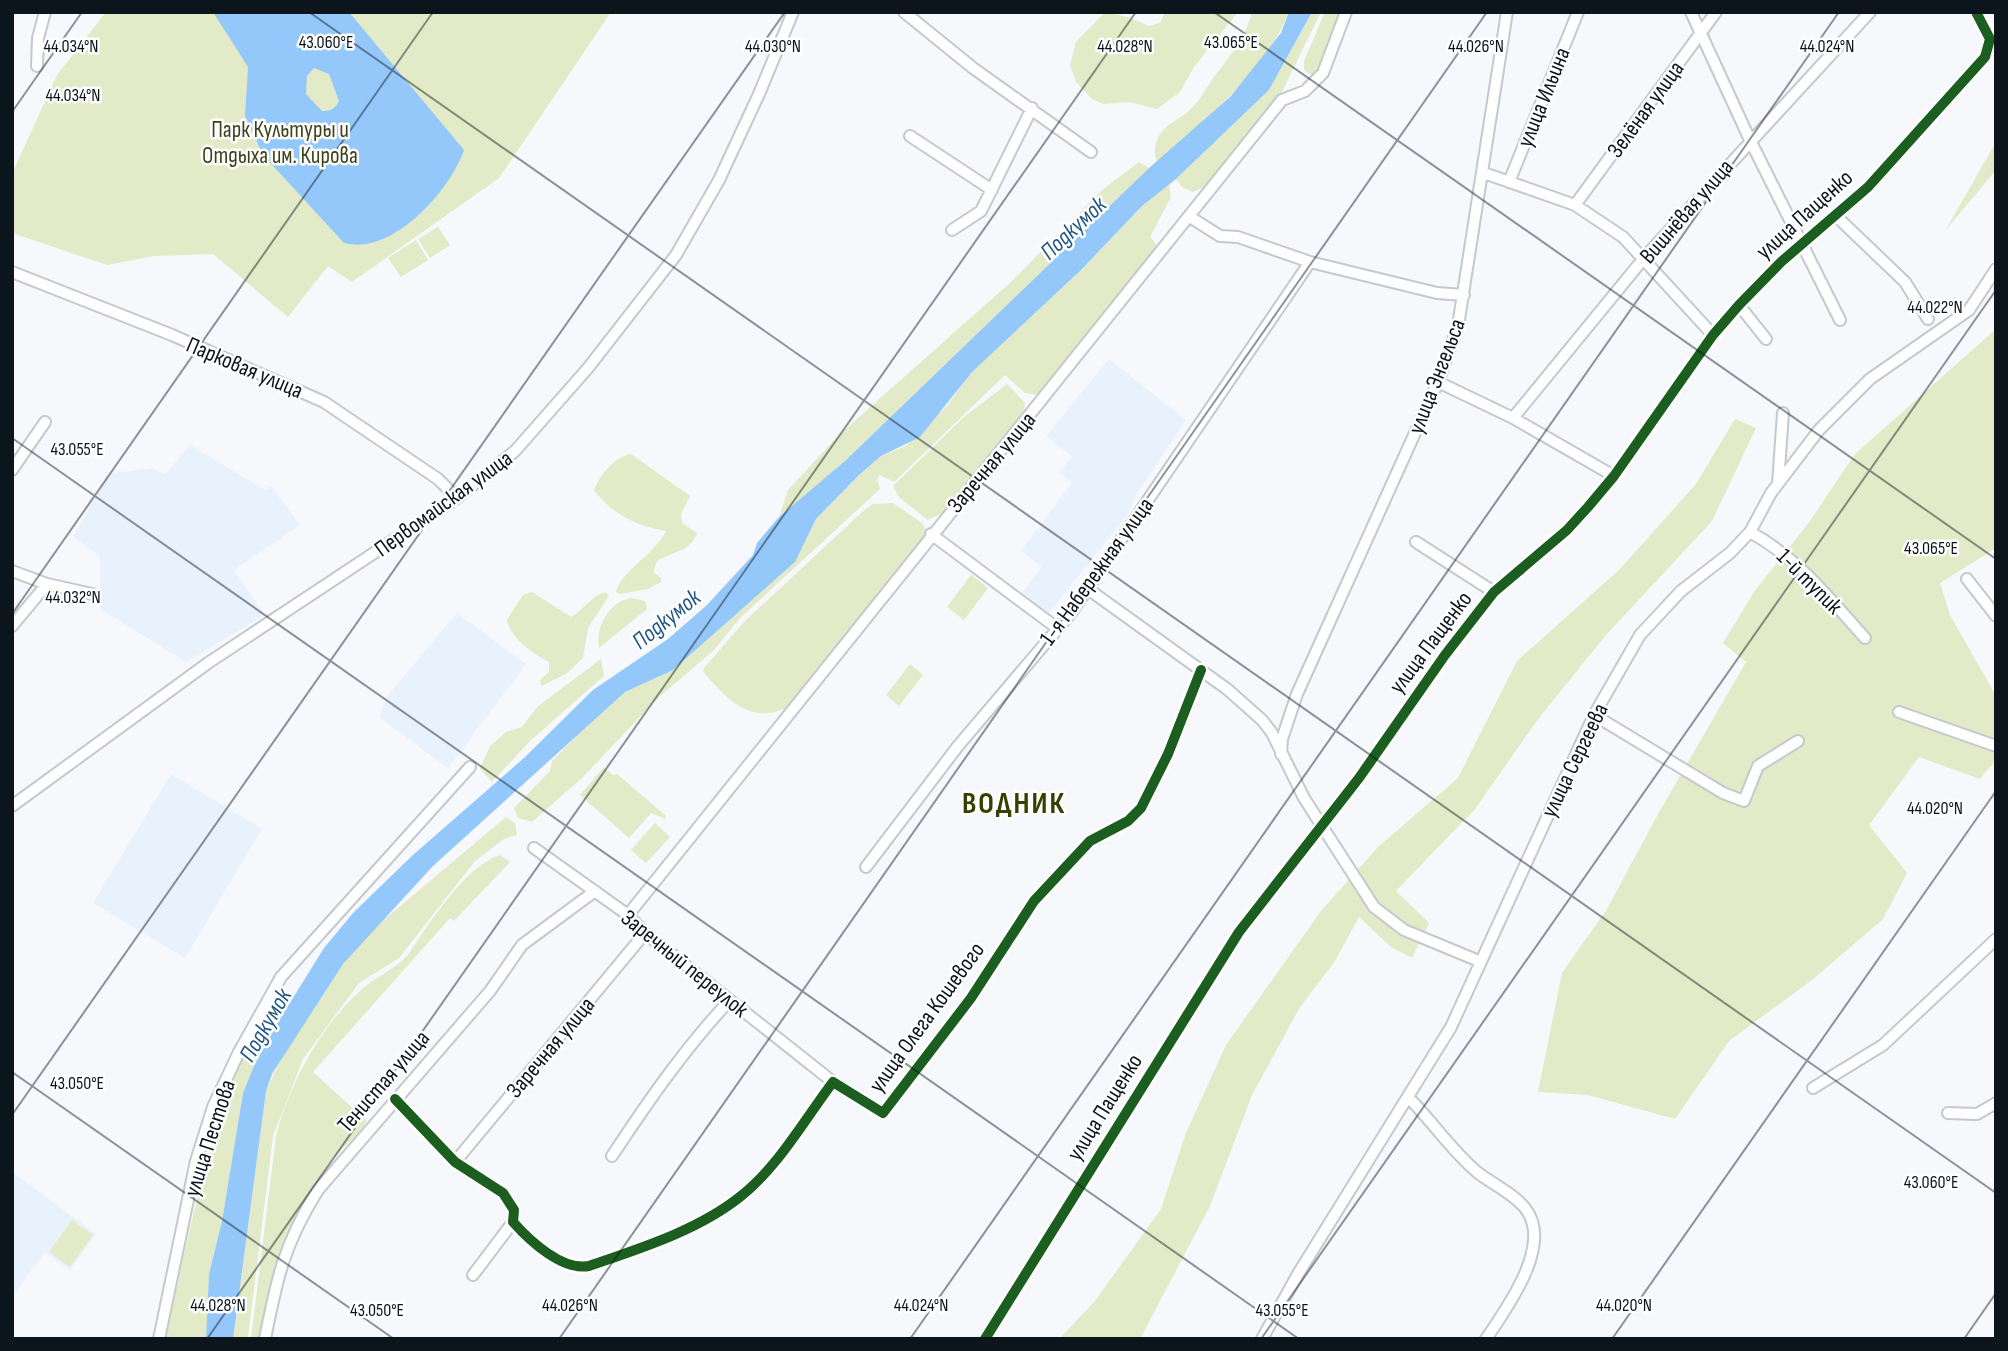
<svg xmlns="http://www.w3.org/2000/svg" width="2008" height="1351" viewBox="0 0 2008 1351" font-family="'Sofia Sans Condensed',sans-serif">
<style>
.built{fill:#e8f2fd}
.green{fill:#e2eac7}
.water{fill:#94c8fa;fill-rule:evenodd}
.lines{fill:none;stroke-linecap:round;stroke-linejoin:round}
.minor-casing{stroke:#c4c9ce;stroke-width:14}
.minor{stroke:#fefefe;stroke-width:10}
.cycleway-casing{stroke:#fff;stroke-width:15}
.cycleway{stroke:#1b5e20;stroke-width:10}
.ticks{fill:none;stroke:#0c141c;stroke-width:2;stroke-opacity:0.45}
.labels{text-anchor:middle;stroke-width:5;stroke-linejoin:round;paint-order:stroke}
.street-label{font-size:23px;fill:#0c141c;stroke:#fff}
.park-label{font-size:23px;fill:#3b4119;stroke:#fff}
.water-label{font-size:24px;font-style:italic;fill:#245885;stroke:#fff}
.district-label{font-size:30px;font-weight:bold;letter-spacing:2px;fill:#373f01;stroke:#fff}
.ticks-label{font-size:18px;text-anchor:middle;fill:#0c141c;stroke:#fff;stroke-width:5;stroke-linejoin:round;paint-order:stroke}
</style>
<rect width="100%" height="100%" fill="#f6f8fb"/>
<!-- built -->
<path class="built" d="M1109 359 1186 420 1138 492 1128 514 1049 613 1022 593 1042 567 1021 551 1072 483 1060 472 1072 457 1046 436Z
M190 445 265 490 271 486 300 525 234 570 264 615 186 662 100 609V556L73 537 108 474 152 468 165 474Z
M457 613 526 664 448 768 380 718 385 699Z
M171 774 262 829 185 958 93 903Z
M12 1172 96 1234 70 1270 45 1252 12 1296Z"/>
<!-- green -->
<path class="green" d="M106 12H611L499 178 352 282 328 266 288 317 213 254 154 256 107 265 12 233V174L57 75Z
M1105 12 1128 17 1149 26 1160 23 1165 12H1238L1194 67 1180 92 1157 109 1129 102 1103 104 1092 99 1076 82 1070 65 1076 42Z
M1252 12H1289C1264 75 1205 118 1157 162 1154 152 1154 145 1159 136 1167 122 1182 119 1192 108 1203 97 1208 84 1217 73 1233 52 1245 38 1252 12Z
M1312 12H1321L1276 104 1204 187 1193 192 1182 187 1176 179 1269 90Z
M1325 12H1344L1324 66 1311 75 1304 70V61Z
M1996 142V170L1945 231Z
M1139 162 1149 168 846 460 779 517 788 490 840 434 1011 282 1102 190Z
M1169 184 1171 197 1150 237 1161 250 1064 370 1037 395 1025 393 1005 375 894 482 880 475 877 479 880 489 740 618 714 650 658 698 582 778 532 822 518 818 514 808 550 771 552 761 583 729 625 692 673 670 794 563 816 519 859 475 881 456 906 446 948 405 971 372 1081 270 1142 206Z
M438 227 450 245 430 258 418 239Z
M416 240 428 260 401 277 388 258Z
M1996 329V548L1940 583 1950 615 1996 696V760L1980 779 1919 757 1869 825 1907 873 1883 919 1812 980 1729 1041 1675 1119 1588 1095 1538 1092 1562 973 1607 909 1658 814 1746 662 1723 643 1754 592 1810 521 1855 454Z
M1007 384 1025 403 1023 415 943 513 928 520 899 497 893 486 964 417Z
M1735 419 1756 428 1712 521 1606 635 1538 719 1475 809 1396 891 1429 923 1412 958 1391 947 1359 917 1335 961 1300 1007 1252 1095 1210 1206 1140 1339H1059L1095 1301 1161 1209 1186 1133 1226 1045 1321 911 1378 847 1458 778 1517 661 1619 570 1696 484Z
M631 454 690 496 681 514 682 523 697 533C692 551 669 553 657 561L653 572 661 578V582L648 589 620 594 616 592C620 572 656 553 666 531 637 526 613 515 594 490 601 474 614 457 631 454Z
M893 503 922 523 927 532 789 707C749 725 730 701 703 672L704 668 744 622 861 513 873 504Z
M971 575 988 588 964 620 947 607Z
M532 592 571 617C584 610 592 595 605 592L609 596 588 628 583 658 566 674 541 686 540 680 549 672V662C533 653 511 639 507 620L523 595Z
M631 598 645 601 647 609 599 648C595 627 609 602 631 598Z
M601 659 604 676 531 740 492 782 480 769 490 746 506 732 522 727 537 707Z
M910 664 923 675 899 706 886 695Z
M604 767 613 775 617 774 665 815 666 819 651 813 629 838 580 795Z
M506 817 515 823 517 835 504 839 475 861 399 958 359 983 303 1059 273 1136 248 1336 247 1339H233L266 1091 288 1044 343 964 373 929Z
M655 823 670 837 646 863 631 850Z
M500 855 510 862 454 921 450 918 313 1072 367 1121C357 1139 339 1148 328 1165 289 1225 272 1268 262 1339H251L276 1137C288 1086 321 1026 360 991 375 977 394 970 408 955 428 925 465 866 500 855Z
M270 1017 278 1022 254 1066 243 1093 222 1221 209 1274 206 1339H166C176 1291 229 1028 270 1017Z
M72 1220 93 1235 70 1267 49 1252Z"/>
<!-- water -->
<path class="water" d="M213 12H349L464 150C450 191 392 256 344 243L263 155 245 116 248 67ZM314 68 329 74 339 101C335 109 331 111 322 111L306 94 307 76Z
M1289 12H1312L1269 90 1176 179 1142 206 1081 270 972 372 920 437 881 456 859 475 816 519 795 562 673 670 625 692 433 866 343 964 272 1074 266 1091 233 1339H206L209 1274 222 1221 243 1093 254 1066 278 1022 324 948 354 912 413 855 524 758 593 690 668 639 707 605 753 555 757 543 779 517 846 460 1149 168 1231 96 1281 33Z"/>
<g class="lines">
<defs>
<path id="minor" d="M904 12 973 68 1091 152
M1691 12 1750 140 1840 320
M37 66 38 38 45 12
M910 136 992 190
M1484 173 1575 205 1623 237 1713 335
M1509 182 1578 12
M1575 205 1716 12
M1836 216 1905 282 1928 319
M1190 217 1220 236 1238 237 1310 262 1437 293 1464 295
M952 230 981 211 1032 108
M12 272 172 335 324 402 438 479 457 498
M1739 305 1766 339
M1438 382 1513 418 1614 476
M1513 418 1644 258 1870 12
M12 470 45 422
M1778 484 1783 413
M1750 532C1799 559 1828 597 1865 638
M931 534 1057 628
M1416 542 1494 592
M12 571 47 584 92 594
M1967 579 1996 616
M1088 589 1227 689 1262 720 1272 733 1304 798 1374 907 1404 930 1479 961
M12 626 47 584
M1899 712 1996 746
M1594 715 1723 793 1744 801 1758 766 1798 741
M1281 754 1282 739 1297 694 1438 382 1458 326 1507 12
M12 806 208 663 457 498 515 451 588 368 676 255 719 180 759 94 793 12
M534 848 628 915 645 933 833 1082
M866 867 958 746 1071 613 1310 262
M628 915 1282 100 1305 91 1323 73 1346 12
M1813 1088 1883 1045 1996 939
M1408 1097C1432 1121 1451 1150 1477 1172 1492 1184 1513 1193 1525 1208 1554 1244 1507 1308 1486 1339
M395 1099 455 1162 503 1193 514 1210 513 1222C530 1241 562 1271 589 1266 641 1248 699 1230 741 1196 778 1167 805 1119 833 1082L883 1113 971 998 1034 901 1090 841 1128 821 1141 808 1168 754 1201 670
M1948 1113 1977 1114 1996 1103
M612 1156C649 1100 685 1048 730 1000
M455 1162 645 933
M473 1275 513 1222
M159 1339 196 1161 213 1107 239 1052 281 977 470 767
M265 1339C277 1278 284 1244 318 1190L490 991 522 945 595 891
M985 1339 1239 932 1359 778 1445 655 1494 592 1567 530 1588 507 1614 476 1713 335 1739 305 1781 262 1868 187 1985 57 1990 39 1976 12
M1262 1339 1298 1274 1451 1027 1594 715 1640 635 1681 591 1730 553 1750 532 1771 493 1819 430 1870 379 1969 310 1996 269"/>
</defs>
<!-- minor casing -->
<use href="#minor" class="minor-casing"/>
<!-- minor -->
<use href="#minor" class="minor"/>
<defs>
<path id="cycleway" d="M395 1099 455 1162 503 1193 514 1210 513 1222C530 1241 562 1271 589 1266 641 1248 699 1230 741 1196 778 1167 805 1119 833 1082L883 1113 971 998 1034 901 1090 841 1128 821 1141 808 1168 754 1201 670
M985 1339 1239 932 1359 778 1445 655 1494 592 1567 530 1588 507 1614 476 1713 335 1739 305 1781 262 1868 187 1985 57 1990 39 1976 12"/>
</defs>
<!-- cycleway casing -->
<use href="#cycleway" class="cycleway-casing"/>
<!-- cycleway -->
<use href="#cycleway" class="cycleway"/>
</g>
<!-- ticks -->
<path class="ticks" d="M309 12 1996 1193M1214 12 1996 559M12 112 82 12M12 438 1299 1339M12 614 433 12M12 1072 394 1339M12 1115 785 12M207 1339 1136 12M559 1339 1487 12M910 1339 1839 12M1261 1339 1996 290M1612 1339 1996 791M1964 1339 1996 1293"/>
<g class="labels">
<!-- street labels -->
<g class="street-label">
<text transform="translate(1543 97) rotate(-68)" y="8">улица Ильина</text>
<text transform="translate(1645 109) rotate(-54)" y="8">Зелёная улица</text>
<text transform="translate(1686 211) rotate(-49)" y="8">Вишнёвая улица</text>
<text transform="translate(1804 214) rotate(-42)" y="8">улица Пащенко</text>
<text transform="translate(245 367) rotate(23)" y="8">Парковая улица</text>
<text transform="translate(1436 376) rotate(-69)" y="8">улица Энгельса</text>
<text transform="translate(991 462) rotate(-50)" y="8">Заречная улица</text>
<text transform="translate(443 503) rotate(-36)" y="8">Первомайская улица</text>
<text transform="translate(1096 571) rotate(-54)" y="8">1-я Набережная улица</text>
<text transform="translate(1810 581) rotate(45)" y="8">1-й тупик</text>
<text transform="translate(1430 642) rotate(-53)" y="8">улица Пащенко</text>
<text transform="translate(1574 760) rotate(-64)" y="8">улица Сергеева</text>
<text transform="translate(685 963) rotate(39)" y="8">Заречный переулок</text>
<text transform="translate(926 1017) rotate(-54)" y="8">улица Олега Кошевого</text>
<text transform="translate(550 1047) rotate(-50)" y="8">Заречная улица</text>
<text transform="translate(383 1081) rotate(-49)" y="8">Тенистая улица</text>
<text transform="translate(1104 1107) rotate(-58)" y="8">улица Пащенко</text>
<text transform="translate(209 1138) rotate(-72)" y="8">улица Пестова</text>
</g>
<!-- park labels -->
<g class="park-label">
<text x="280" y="137">Парк Культуры и<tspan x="280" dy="26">Отдыха им. Кирова</tspan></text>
</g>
<!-- water labels -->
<g class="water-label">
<text transform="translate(1073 228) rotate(-43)" y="8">Подкумок</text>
<text transform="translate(666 619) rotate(-39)" y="8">Подкумок</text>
<text transform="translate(265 1025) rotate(-60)" y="8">Подкумок</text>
</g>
<!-- district labels -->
<g class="district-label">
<text x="1014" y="813">ВОДНИК</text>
</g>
</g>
<g class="ticks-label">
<text x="326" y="48">43.060°E</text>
<text x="1231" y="48">43.065°E</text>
<text x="71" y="52">44.034°N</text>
<text x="773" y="52">44.030°N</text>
<text x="1125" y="52">44.028°N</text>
<text x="1476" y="52">44.026°N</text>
<text x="1827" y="52">44.024°N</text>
<text x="73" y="101">44.034°N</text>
<text x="1935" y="313">44.022°N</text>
<text x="77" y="455">43.055°E</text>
<text x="1931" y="554">43.065°E</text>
<text x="73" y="603">44.032°N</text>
<text x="1935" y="814">44.020°N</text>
<text x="77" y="1089">43.050°E</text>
<text x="1931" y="1188">43.060°E</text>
<text x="218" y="1311">44.028°N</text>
<text x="570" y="1311">44.026°N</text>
<text x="921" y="1311">44.024°N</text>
<text x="1624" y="1311">44.020°N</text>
<text x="377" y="1316">43.050°E</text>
<text x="1282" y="1316">43.055°E</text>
</g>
<!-- border -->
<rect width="2008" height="1351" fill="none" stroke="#0c141c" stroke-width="28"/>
</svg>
